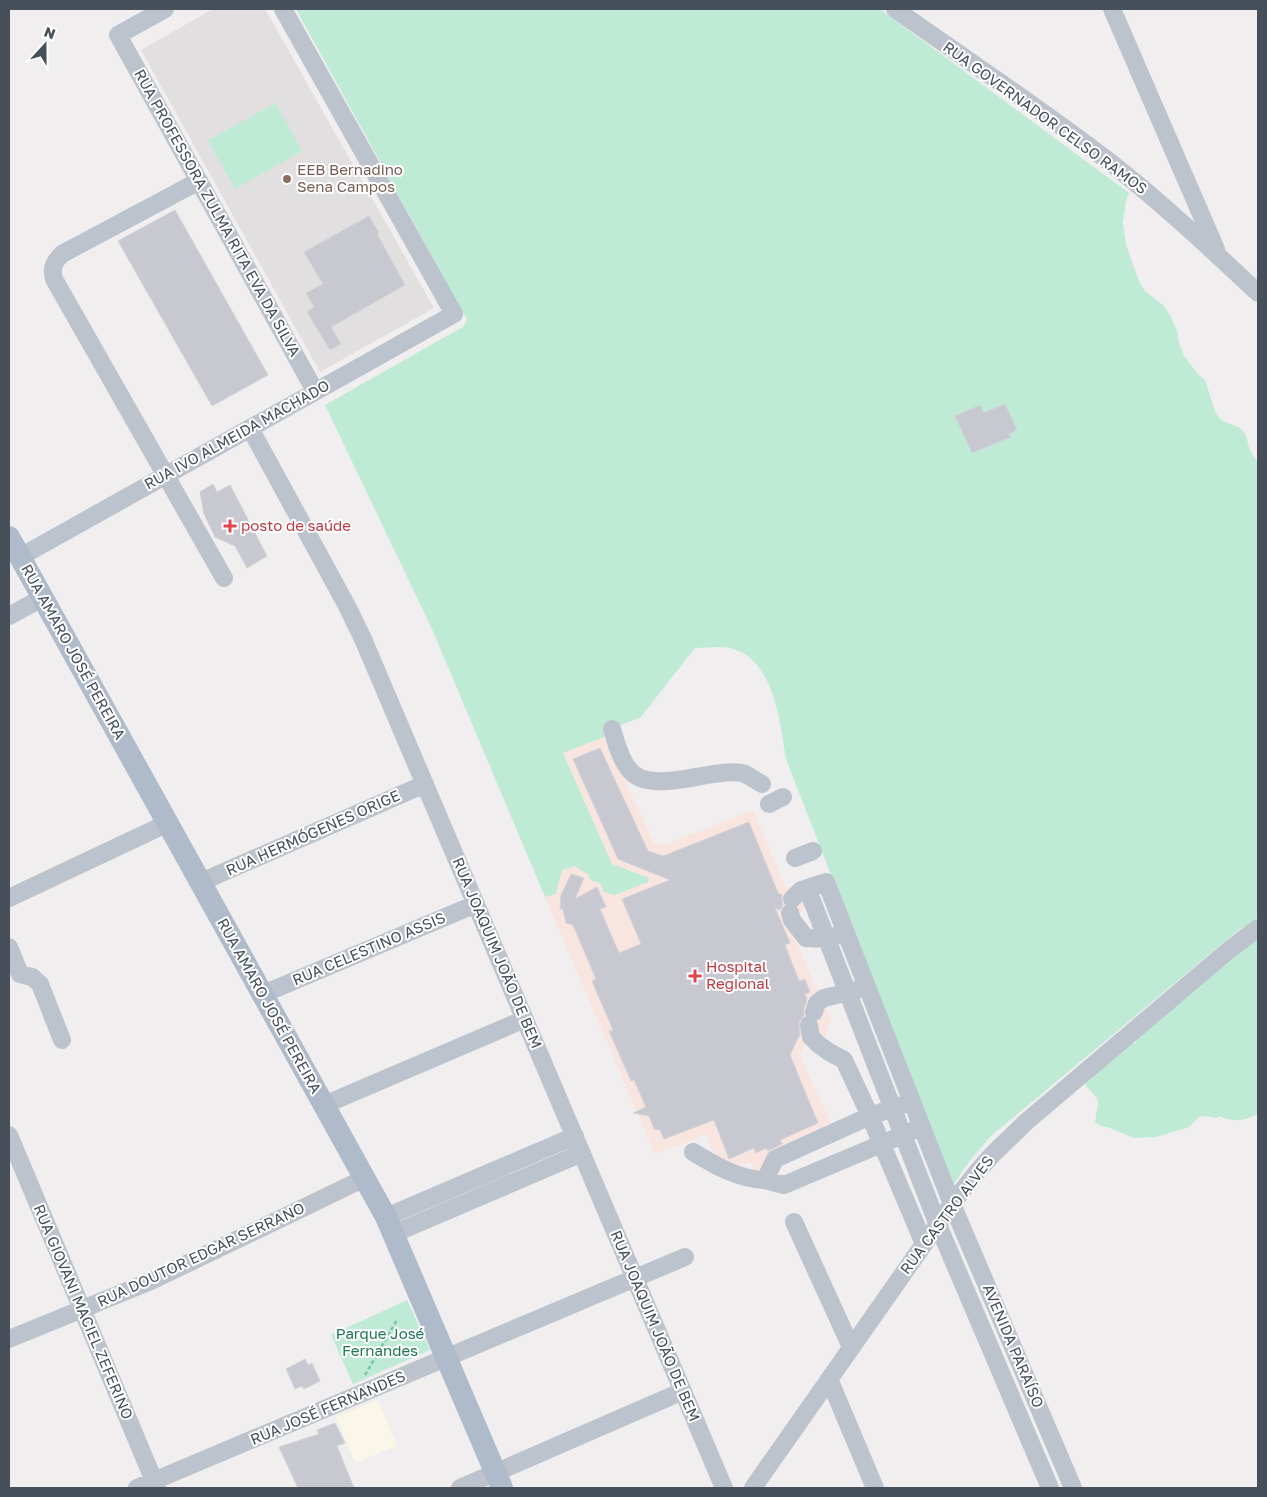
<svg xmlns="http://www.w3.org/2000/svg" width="1267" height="1497" viewBox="0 0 1267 1497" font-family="'Golos Text',sans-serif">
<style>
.commercial{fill:#faf7e8}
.education{fill:#e1dfdf}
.medical{fill:#f9e5e0}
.green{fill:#bfebd6}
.building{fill:#c8c9d0;stroke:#d2d3d9}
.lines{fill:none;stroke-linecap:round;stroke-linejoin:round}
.path{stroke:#79c7aa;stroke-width:2.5;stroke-dasharray:4 2.5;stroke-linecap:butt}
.minor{stroke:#bdc3cc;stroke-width:18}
.major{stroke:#afbacb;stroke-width:22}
.education-dot{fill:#8d6e63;stroke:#fff;stroke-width:2}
.health-dot{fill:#e0444e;stroke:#fff;stroke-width:2}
.labels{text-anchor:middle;stroke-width:4;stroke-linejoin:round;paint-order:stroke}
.street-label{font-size:15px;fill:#474f5a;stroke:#fff}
.education-label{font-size:15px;fill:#785e54;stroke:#fff;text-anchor:start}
.health-label{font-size:15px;fill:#be3a42;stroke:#fff;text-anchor:start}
.park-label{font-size:15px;fill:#1d7655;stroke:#fff}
</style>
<rect width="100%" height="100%" fill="#f0eeee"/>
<!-- commercial -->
<path class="commercial" d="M378 1400 397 1446 355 1463 336 1417Z"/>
<!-- education -->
<path class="education" d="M213 9H265L434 308 320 372 141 50Z"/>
<!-- medical -->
<path class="medical" d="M604 737 654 843 665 845 753 810 785 886 801 893 805 904 792 933 831 1020 824 1038 810 1034 800 1055 833 1129 795 1155 756 1173 751 1162 723 1171 706 1134 655 1154 545 897 556 894 562 870 577 866 580 870 588 874 649 878 612 864 563 753Z"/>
<!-- green -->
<path class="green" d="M296 9H880L1129 193 1126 201 1123 223 1124 232 1126 245 1139 281 1144 290 1164 306 1170 315 1177 331 1179 343 1184 356 1198 374 1205 380 1216 414 1223 421 1240 428 1246 435 1249 448 1258 463V917L1235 933 991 1136 972 1158 952 1186 786 759C780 722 774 658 730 648 719 646 706 648 695 648L640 718 606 730 604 737 563 753 612 864 649 878 648 882 614 895 604 892 600 883 590 880 588 874 580 870 576 866 562 870 556 894 545 897 432 629 325 405 452 333 463 327 467 320Z
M276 103 302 151 235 189 208 140Z
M1258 937 1257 1114C1244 1121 1234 1123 1220 1116L1217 1118 1205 1116 1199 1117 1189 1127 1156 1137 1134 1138 1110 1128 1101 1126 1095 1122 1098 1104 1097 1098 1086 1086V1082L1129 1044 1136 1043 1137 1038 1142 1036 1151 1024Z
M407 1300 430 1350 353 1384 331 1335Z"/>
<!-- building -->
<path class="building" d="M175 210 268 375 212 406 118 241Z
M369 216 379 233 377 234 405 285 331 327 341 344 330 350 307 312 314 307 306 293 323 284 304 252Z
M1005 404 1017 430 1009 434 1011 437 972 453 955 416 980 405 984 413Z
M213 484 217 492 230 485 267 556 247 568 235 546 215 537 204 514 200 492Z
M600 748 648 851 663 856 749 822 778 893 782 895V901L783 905 780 910 775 908 790 943 785 945 799 981 805 979 810 992 805 994 807 999 804 1009V1016L799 1022 800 1034 790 1055 818 1123 780 1140 782 1144 768 1151 766 1148 756 1153 754 1148 729 1159 714 1120 664 1139 660 1130 654 1129 649 1116 633 1113 646 1107 634 1080 631 1081 609 1031 613 1030 592 981 596 979 573 925 566 923 563 909H560L561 895 571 874 584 878 575 899 597 887 606 907 600 909 619 953 641 944 622 899 670 880 618 859 573 759Z
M305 1359 308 1365 312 1363 320 1381 304 1389 302 1386 295 1389 286 1369Z
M335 1423 345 1443 337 1446 354 1488H298L279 1447 319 1434 317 1430Z"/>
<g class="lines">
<!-- path -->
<path class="path" d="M365 1375 397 1320"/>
<!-- minor -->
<path class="minor" d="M165 9 118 35 315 391
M895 9C967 60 1041 109 1111 163 1162 203 1210 248 1258 293
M1112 9 1216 249
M199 181 62 254C54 262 51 268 54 279L224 578
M250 428 347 606 363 639 724 1488
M20 557 454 314 283 9
M9 616 42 598
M612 729C616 743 620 757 628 768 648 798 711 767 742 773 749 775 756 781 762 784
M769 804 783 797
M795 858 813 851
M201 882 425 784
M807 888 938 1225 1050 1488
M9 898 168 823
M792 899 801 890 826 882 952 1204 1073 1488
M790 913 792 920 806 938 827 939 835 936
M9 947 20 974 32 977 40 984 62 1040
M263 994 476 904
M814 1012 817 1003 824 998 857 990
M809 1025 811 1037 818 1044 829 1052 844 1060 870 1116 924 1244
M324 1105 525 1019
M902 1105 870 1116 775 1159 765 1180 784 1185 912 1131
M9 1135 157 1488
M693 1152C716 1166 738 1179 765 1180
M386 1217 575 1136
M794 1222 851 1347
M393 1234 582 1153
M9 1339 151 1281 365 1178
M829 1379 875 1488
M137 1488 685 1257
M460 1488 683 1391
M753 1488 952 1204 976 1173 993 1154 1026 1122 1229 950 1258 928"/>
<!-- major -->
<path class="major" d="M9 537 386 1217 502 1488"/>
</g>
<!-- markers -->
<circle class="education-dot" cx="287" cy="179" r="5"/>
<g class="health-dot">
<path d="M227.5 518.5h5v5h5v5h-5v5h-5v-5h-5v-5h5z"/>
<path d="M692.5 968.5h5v5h5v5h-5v5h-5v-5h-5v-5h5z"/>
</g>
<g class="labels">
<!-- street labels -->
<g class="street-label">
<text transform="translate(1045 118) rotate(36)" y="5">RUA GOVERNADOR CELSO RAMOS</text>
<text transform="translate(217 213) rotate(61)" y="5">RUA PROFESSORA ZULMA RITA EVA DA SILVA</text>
<text transform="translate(237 435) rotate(-29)" y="5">RUA IVO ALMEIDA MACHADO</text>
<text transform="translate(73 652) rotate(61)" y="5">RUA AMARO JOSÉ PEREIRA</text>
<text transform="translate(313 833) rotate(-24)" y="5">RUA HERMÓGENES ORIGE</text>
<text transform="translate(369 949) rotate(-23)" y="5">RUA CELESTINO ASSIS</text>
<text transform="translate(497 953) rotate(67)" y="5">RUA JOAQUIM JOÃO DE BEM</text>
<text transform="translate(269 1006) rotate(61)" y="5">RUA AMARO JOSÉ PEREIRA</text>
<text transform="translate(947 1215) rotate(-53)" y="5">RUA CASTRO ALVES</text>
<text transform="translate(201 1255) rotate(-25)" y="5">RUA DOUTOR EDGAR SERRANO</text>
<text transform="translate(83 1312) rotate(67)" y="5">RUA GIOVANI MACIEL ZEFERINO</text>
<text transform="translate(655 1326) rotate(67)" y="5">RUA JOAQUIM JOÃO DE BEM</text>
<text transform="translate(1013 1346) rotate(67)" y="5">AVENIDA PARAÍSO</text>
<text transform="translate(328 1408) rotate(-23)" y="5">RUA JOSÉ FERNANDES</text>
</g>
<!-- education labels -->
<g class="education-label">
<text x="297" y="175">EEB Bernadino<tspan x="297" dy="17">Sena Campos</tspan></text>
</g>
<!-- health labels -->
<g class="health-label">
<text x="241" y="531">posto de saúde</text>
<text x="706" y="972">Hospital<tspan x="706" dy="17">Regional</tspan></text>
</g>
<!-- park labels -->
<g class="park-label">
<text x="380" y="1339">Parque José<tspan x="380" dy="17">Fernandes</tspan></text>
</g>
</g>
<!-- border -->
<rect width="1267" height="1497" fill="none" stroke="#474f5a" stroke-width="20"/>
<!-- north arrow -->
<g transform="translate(45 45) rotate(21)" stroke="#ffffff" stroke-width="4" paint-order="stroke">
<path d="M0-4L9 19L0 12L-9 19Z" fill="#474f5a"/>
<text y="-8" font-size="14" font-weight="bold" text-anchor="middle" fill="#474f5a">N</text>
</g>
</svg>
